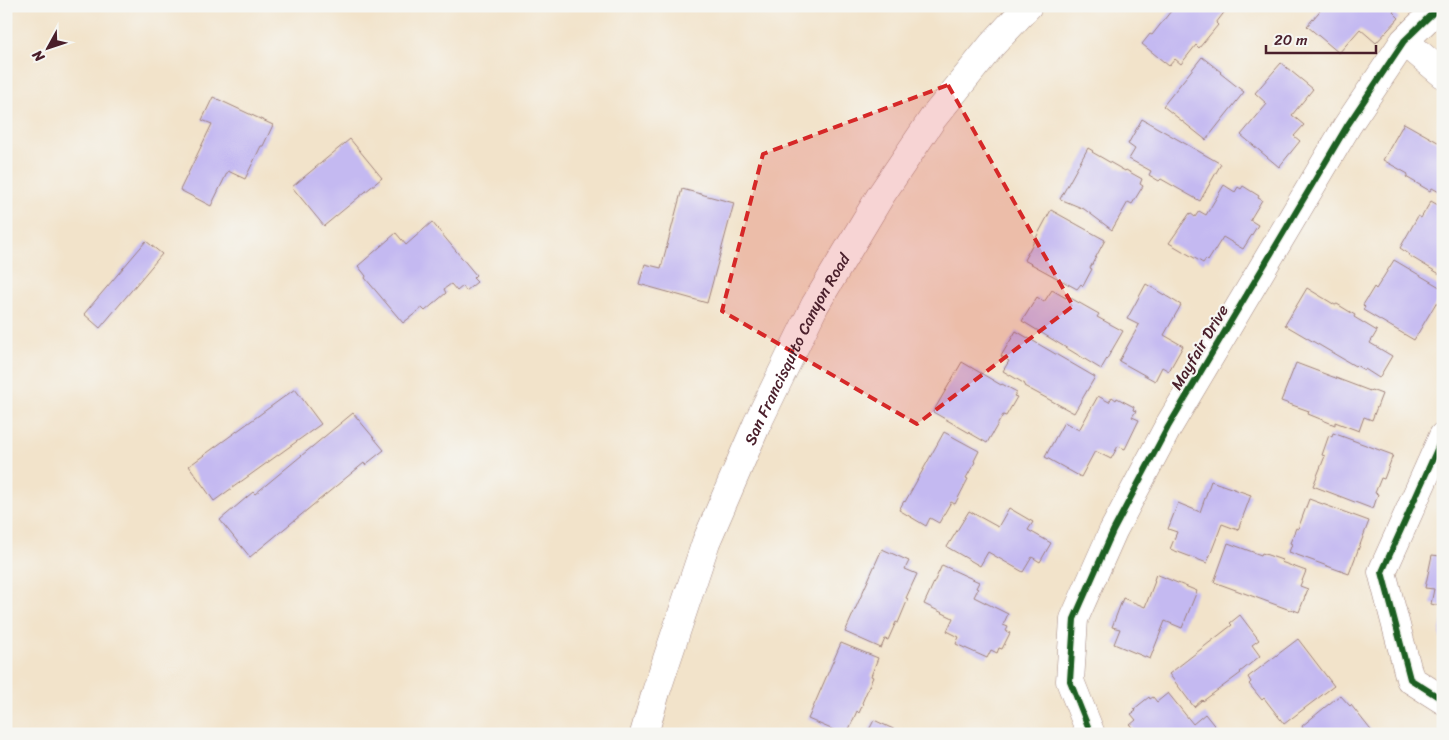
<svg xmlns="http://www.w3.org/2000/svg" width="1449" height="740" viewBox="0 0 1449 740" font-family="Sriracha,sans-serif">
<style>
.building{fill:#c4b9f1}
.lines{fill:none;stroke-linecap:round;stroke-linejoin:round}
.minor-casing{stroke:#9e817a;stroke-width:29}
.secondary-casing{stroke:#9e817a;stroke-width:29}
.minor{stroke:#fff;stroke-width:28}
.secondary{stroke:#fff;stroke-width:28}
.cycleway-casing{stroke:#f6f6f2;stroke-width:9}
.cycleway{stroke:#1b5e20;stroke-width:6}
.marked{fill:#d62828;fill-opacity:0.2;stroke:#d62828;stroke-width:4;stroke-dasharray:10 6;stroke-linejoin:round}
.labels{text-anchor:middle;stroke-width:4.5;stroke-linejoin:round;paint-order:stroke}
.street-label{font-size:16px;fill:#4a1f2b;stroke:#f6f6f2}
</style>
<rect width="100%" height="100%" fill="#f6f6f2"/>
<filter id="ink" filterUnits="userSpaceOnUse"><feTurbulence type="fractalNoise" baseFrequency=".02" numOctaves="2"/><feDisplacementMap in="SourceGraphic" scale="10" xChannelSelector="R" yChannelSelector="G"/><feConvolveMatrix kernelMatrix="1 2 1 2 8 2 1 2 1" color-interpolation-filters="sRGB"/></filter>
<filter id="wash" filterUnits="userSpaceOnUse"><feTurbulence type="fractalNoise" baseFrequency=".0096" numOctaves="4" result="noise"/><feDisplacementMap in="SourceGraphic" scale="20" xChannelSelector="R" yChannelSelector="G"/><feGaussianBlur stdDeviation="1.12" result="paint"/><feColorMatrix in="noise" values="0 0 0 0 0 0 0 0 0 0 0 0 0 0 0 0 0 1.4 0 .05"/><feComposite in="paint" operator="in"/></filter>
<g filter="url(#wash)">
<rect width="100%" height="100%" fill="#f2e3ca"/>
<g id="blocks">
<!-- building -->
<path class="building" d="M1175 6H1229L1216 23 1218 25 1199 48 1196 45 1181 64 1175 59 1169 66 1142 44 1150 34 1152 35Z
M1324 6H1398L1393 12 1399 18 1376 43 1360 29 1339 53 1307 26Z
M1202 57 1221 72 1220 73 1244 92 1206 140 1163 106Z
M1281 63 1313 89 1292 115 1304 125 1294 136 1300 141 1279 167 1241 135 1267 104 1255 93Z
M213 97 273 125 263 146H261L245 179 228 171 211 206 180 190 212 124 202 120Z
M1142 119 1221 164 1200 201 1161 179 1159 181 1149 175 1151 171 1129 159 1135 149 1128 144Z
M1404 123 1443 145V194L1432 188 1430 191 1406 177 1408 174 1383 160Z
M350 139 382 178 324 226 292 187Z
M1088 148 1093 151 1092 152 1125 171 1126 170 1142 179 1140 184 1143 186 1132 204 1128 202 1112 230 1084 209 1060 199Z
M1224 185 1235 192 1238 187 1241 189 1243 186 1259 196 1258 198 1262 200 1250 220 1258 225 1243 249 1223 237 1208 261 1206 259 1203 263 1169 243 1190 213 1195 217 1199 211 1206 215Z
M682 189 734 203 707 303 639 284 645 264 661 268Z
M1431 201 1443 208V276L1408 255 1409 254 1400 248 1418 216 1421 218Z
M1051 210 1105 240 1090 268 1092 269 1083 286 1081 284 1077 289 1024 260Z
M432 222 476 275 473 278 477 282 466 291 463 286 457 291 451 284 444 289 446 293 425 311 422 308 403 323 365 278 366 276 358 266 396 233 406 245Z
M146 241 162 254 100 328 84 314Z
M1394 260 1443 289V298L1439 305 1436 303 1414 340 1363 310 1365 307 1363 305 1374 287 1376 289Z
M1146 284 1181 305 1164 335 1183 346 1169 371 1162 367 1155 381 1119 361 1139 325 1127 319Z
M1307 288 1335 305 1337 304 1355 315 1354 317 1377 331 1370 343 1392 356 1379 378 1365 369 1364 370 1356 365 1355 366 1285 325Z
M1052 290 1066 298 1067 296 1099 314 1097 317 1123 331 1101 369 1022 321 1037 297 1044 302Z
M1016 331 1095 377 1074 413 1024 386 1025 384 1003 371 1009 361 1001 356Z
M962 362 1001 385 1002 384 1017 392 1014 396 1017 397 1006 416 1003 415 987 443 933 412Z
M1296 363 1370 391 1371 390 1382 394 1372 420 1364 417 1359 431 1335 422V425L1308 414 1309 411 1281 401Z
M295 389 321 424 214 501 189 466Z
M1098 396 1109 402 1112 397 1116 400 1117 398 1134 407 1133 410 1136 411 1132 417 1139 420 1125 449 1118 446 1111 459 1095 451 1081 477 1045 457 1064 422 1079 430Z
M353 413 384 450 365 465 364 463 250 557 220 520 253 492 255 494Z
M944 432 979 451 974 461 975 462 966 478 968 479 955 504 951 502 939 523 930 518 926 526 899 510 904 501 905 502Z
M1333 433 1393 455 1384 479 1381 478 1375 493 1378 494 1373 509 1313 486 1325 456 1322 455 1329 435 1332 437Z
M1211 481 1251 495 1238 530 1222 524 1207 563 1170 549 1177 532 1168 529 1178 503 1200 512Z
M1309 499 1369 521 1349 574 1289 552 1292 544 1290 543 1296 528 1298 529Z
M1009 508 1033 522 1028 530 1051 543 1040 562 1032 557 1023 572 988 552 980 566 947 547 969 511 998 527Z
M1228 543 1261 555 1262 553 1282 560 1281 562 1306 571 1300 586 1308 589 1299 612 1291 609 1290 610 1214 582Z
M882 549 909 561 905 569 917 574 906 598 908 599 898 623 896 622 888 640 885 639 881 648 845 632Z
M1441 551H1443V607L1431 604 1434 589 1425 588 1432 555 1440 556Z
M942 565 979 582 976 588 978 589 974 597 1008 614 1003 625 1008 627 1006 631 1010 633 1002 649 999 648 997 653 991 650 987 658 956 644 959 637 947 631 953 618 924 604Z
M1156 574 1197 591 1182 628 1165 621 1150 659 1114 644 1120 629 1112 627 1123 598 1145 607 1155 581 1154 580Z
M1240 615 1259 640 1252 645 1260 656 1240 672 1241 673 1203 701 1202 700 1194 707 1169 674 1232 625 1230 623Z
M1442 621H1443V639L1440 638V635H1439Z
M1298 639 1334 686 1284 724 1264 698 1262 700 1249 684 1251 682 1248 677Z
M841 643 878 658 871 676 873 677 862 703 863 704 859 713 857 711 847 734H843L808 719Z
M1168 693 1193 724 1205 714 1221 734H1137L1130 725 1136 720 1131 714 1136 711 1134 709 1149 697 1150 699 1153 697 1157 702Z
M1340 695 1350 706 1351 705 1374 734H1295L1303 728 1302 726Z
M874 720 904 734H867Z
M1030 727 1035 734H1017L1024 728 1026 730Z"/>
</g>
</g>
<g filter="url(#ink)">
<use href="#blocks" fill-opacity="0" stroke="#9e817a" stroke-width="1"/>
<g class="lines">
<defs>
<path id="minor" d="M1404 41 1443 74
M1443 436 1382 572 1410 679 1443 700
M1091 734 1070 681 1074 619 1113 531 1168 427 1347 126 1404 41 1440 6"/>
<g id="secondary">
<path id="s1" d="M644 734 656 692 706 542 757 424 815 305 881 195 933 118 992 45 1028 6"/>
</g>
</defs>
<!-- minor casing -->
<use href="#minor" class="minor-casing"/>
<!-- secondary casing -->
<use href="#secondary" class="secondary-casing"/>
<!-- minor -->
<use href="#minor" class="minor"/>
<!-- secondary -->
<use href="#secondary" class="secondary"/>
<defs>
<path id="cycleway" d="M1443 436 1382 572 1410 679 1443 700
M1091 734 1070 681 1074 619 1113 531 1168 427 1347 126 1404 41 1440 6"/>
</defs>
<!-- cycleway casing -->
<use href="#cycleway" class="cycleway-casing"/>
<!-- cycleway -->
<use href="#cycleway" class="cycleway"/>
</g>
</g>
<!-- marked area -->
<path class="marked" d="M948 85 1073 306 917 424 722 311 763 154Z"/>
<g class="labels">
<!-- street labels -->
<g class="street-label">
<text transform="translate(1199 347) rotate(-59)" y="6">Mayfair Drive</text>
<text dy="6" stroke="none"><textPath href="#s1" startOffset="415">San Francisquito Canyon Road</textPath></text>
</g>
</g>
<!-- margin -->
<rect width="1449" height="740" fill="none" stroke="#f6f6f2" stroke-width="25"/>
<!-- north arrow -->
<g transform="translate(48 48) rotate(230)" stroke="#f6f6f2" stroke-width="4" paint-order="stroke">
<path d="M0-4L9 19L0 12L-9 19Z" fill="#4a1f2b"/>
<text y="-8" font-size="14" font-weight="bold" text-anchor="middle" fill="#4a1f2b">N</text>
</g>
<!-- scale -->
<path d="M1266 45v8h110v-8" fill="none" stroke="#4a1f2b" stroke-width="2.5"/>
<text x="1274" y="45" font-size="15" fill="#4a1f2b" stroke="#f6f6f2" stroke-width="4" paint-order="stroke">20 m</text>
</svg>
